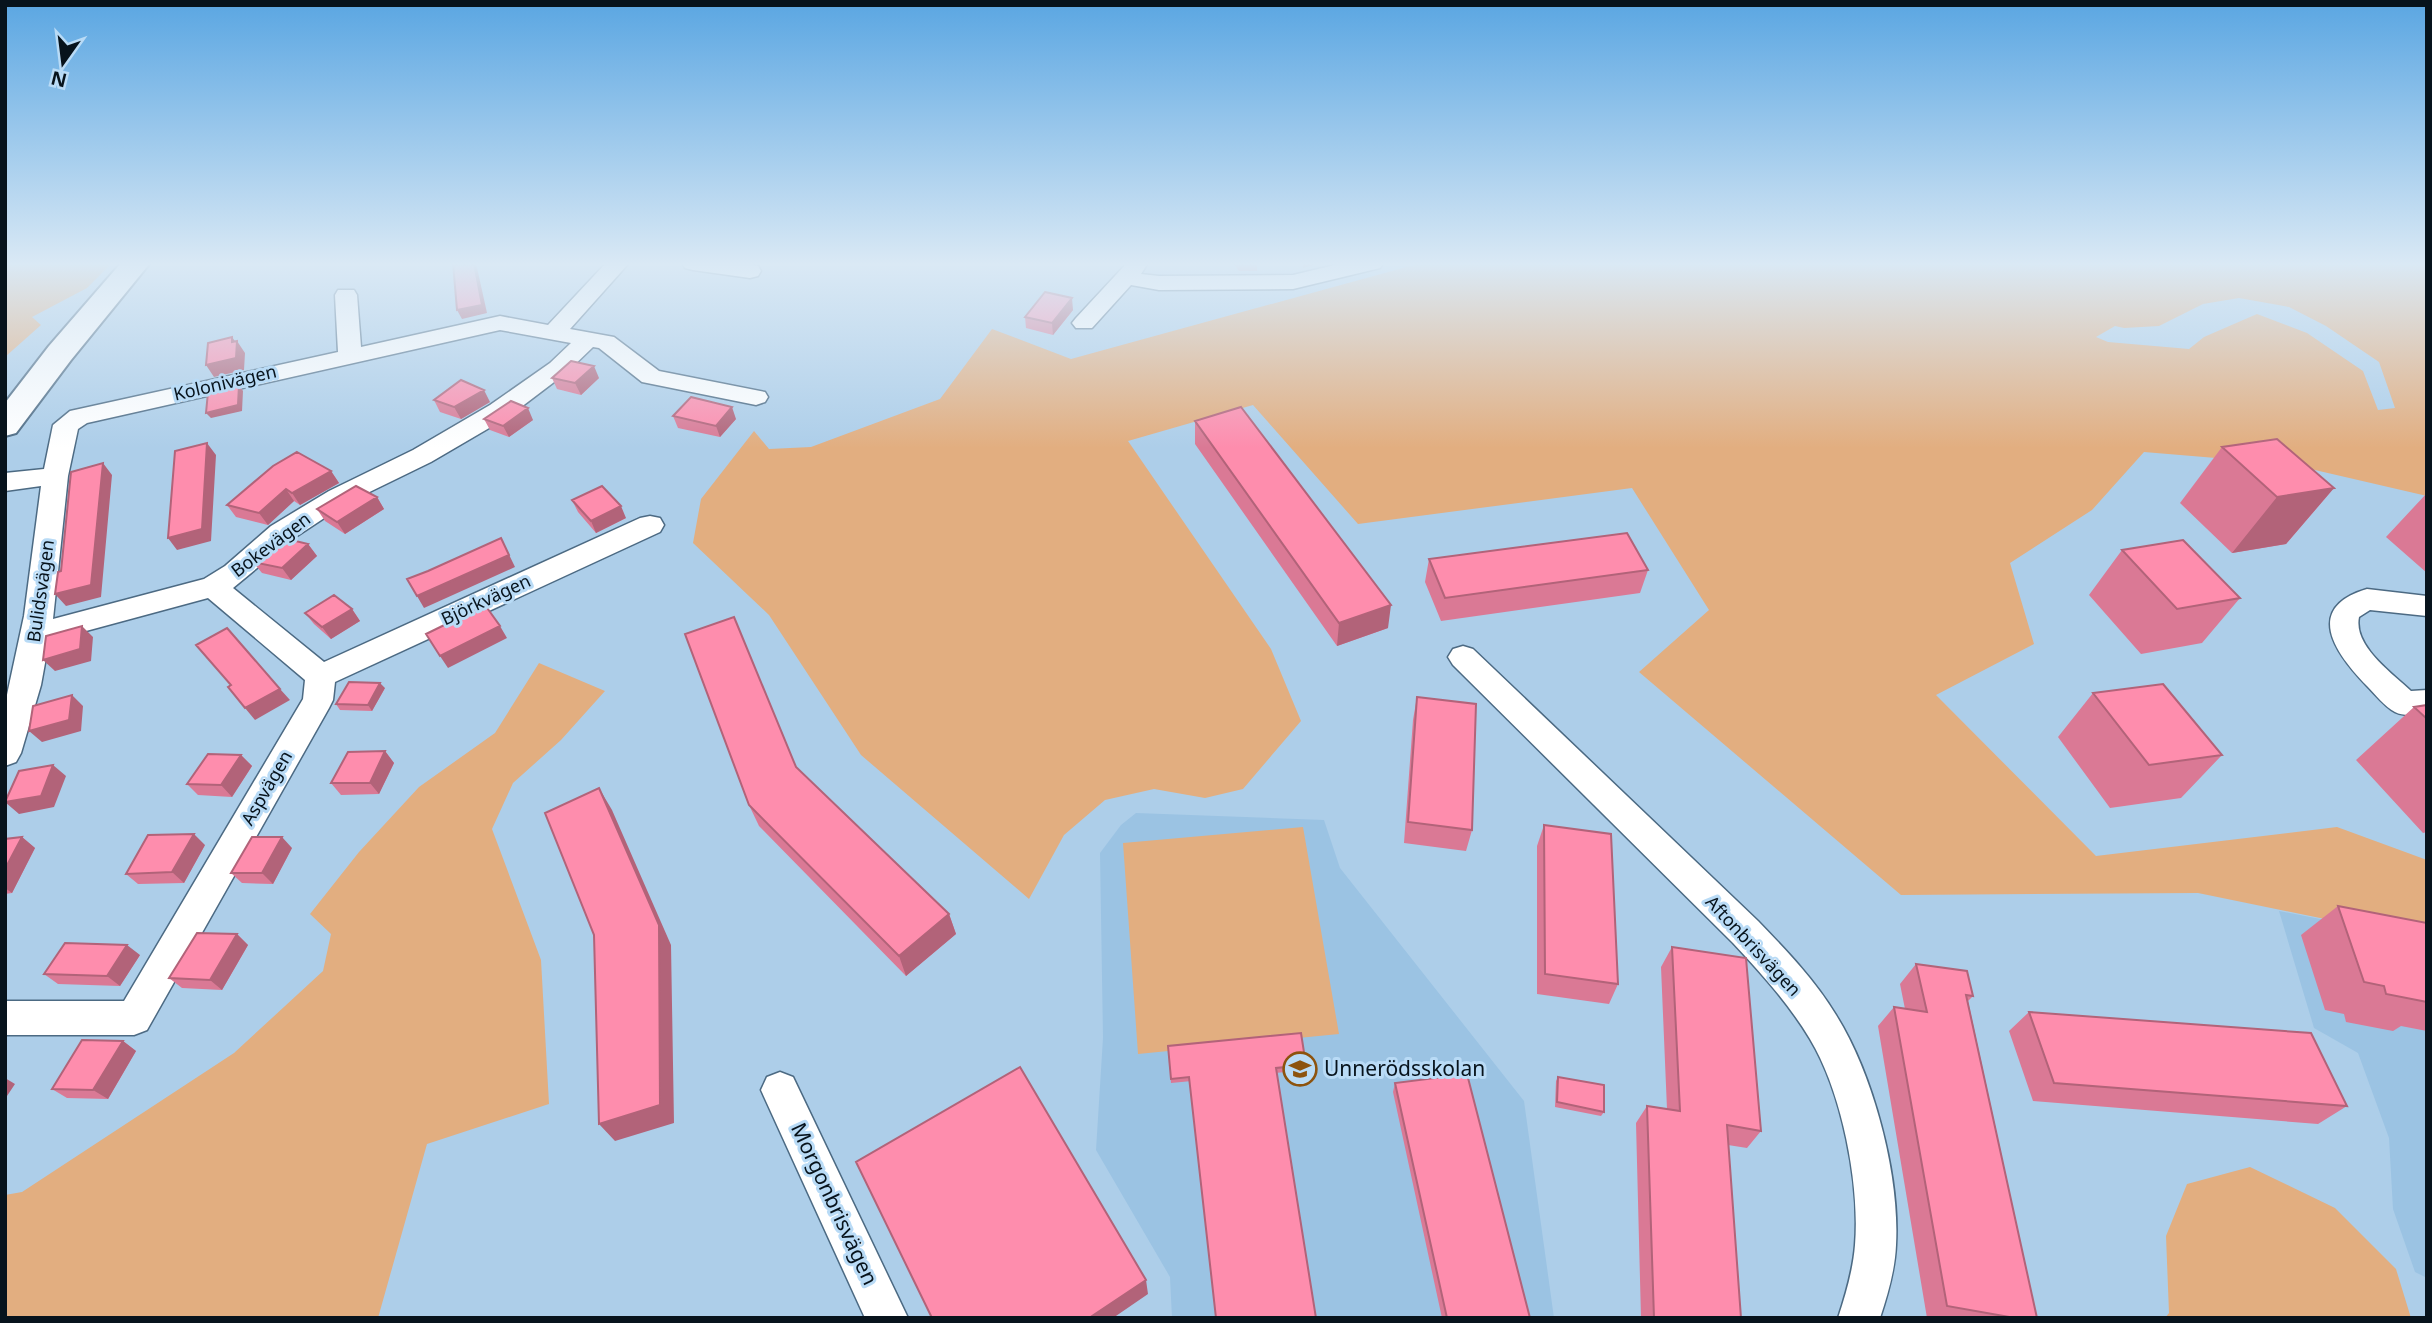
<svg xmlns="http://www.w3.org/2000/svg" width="2432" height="1323" viewBox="0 0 2432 1323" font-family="'Noto Sans',sans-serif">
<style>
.built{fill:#9bc3e3}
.green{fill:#e2ae80;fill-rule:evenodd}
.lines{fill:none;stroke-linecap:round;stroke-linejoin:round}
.street-casing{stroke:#4c6a83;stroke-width:3}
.secondary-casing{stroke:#4c6a83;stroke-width:4}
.street{fill:#fff;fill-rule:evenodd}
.secondary{fill:#fff;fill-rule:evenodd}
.wall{fill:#da7995}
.shaded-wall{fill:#b26379}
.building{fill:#fe8dad;stroke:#b26379;stroke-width:2}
.labels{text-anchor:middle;stroke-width:6;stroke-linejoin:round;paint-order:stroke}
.street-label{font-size:18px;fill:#07131c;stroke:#b9dbf6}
.near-poi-label{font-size:21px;fill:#07131c;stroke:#b9dbf6;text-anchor:start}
.near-street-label{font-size:21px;fill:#07131c;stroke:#b9dbf6}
</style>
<rect width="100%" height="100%" fill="#adcee9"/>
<!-- built -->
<path class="built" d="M1136 813 1324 820 1340 868 1524 1101 1554 1318H1172L1170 1277 1096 1150 1103 1038 1100 853 1121 825Z
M2279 911 2427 940V1278L2415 1272 2393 1209 2389 1138 2358 1053 2314 1028Z"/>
<!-- green -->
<path class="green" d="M5 263H112L87 288 32 317 41 325 5 357Z
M1421 263H2427V496L2289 464 2144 452 2092 510 2010 563 2034 644 1936 695 2096 856 2337 827 2427 860V940L2198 893 1901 895 1639 672 1709 610 1632 488 1358 524 1253 405 1128 441 1271 649 1301 721 1243 789 1205 798 1154 789 1105 800 1064 835 1029 899 861 755 769 615 693 543 701 499 754 431 769 449 811 447 940 399 992 329 1071 359ZM2239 298 2289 307 2326 326 2379 362 2395 408 2378 410 2363 371 2307 333 2257 314 2204 337 2189 349 2108 342 2096 337 2115 326 2124 328 2159 326 2203 304Z
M539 663 605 691 561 740 513 783 492 829 541 960 549 1104 427 1144 378 1318H5V1195L22 1192 234 1053 323 971 331 934 310 914 359 852 419 787 495 733Z
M1303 827 1339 1034 1138 1054 1123 843Z
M2250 1167 2335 1208 2396 1269 2411 1318H2165L2169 1313 2166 1236 2187 1184Z"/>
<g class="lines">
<defs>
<path id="street" d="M606 263H629L570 329 614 337 659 371 765 392 768 397 765 402 756 405 642 382 599 348 593 347 566 373 508 417 431 462 347 503 291 540 233 588 324 662 640 518 650 516 660 518 664 525 660 532 335 682 333 700 329 708 147 1030 134 1035H5V1001H124L303 699 305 680 208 598 49 641 41 685 21 753 16 762 5 766V704L24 616 41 486 5 491V473L44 469 53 425 70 411 338 352 335 295 338 290H354L357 295 361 347 500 316 548 325ZM500 330 571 343 550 363 490 405 413 450 329 491 271 526 225 566 204 579 53 619 68 476 78 429 87 423Z
M682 263H742L758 266 761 271 758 276 750 278 693 270 685 268Z
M1127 263H1148L1141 274 1159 276 1293 275 1343 263H1383L1380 268 1293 289 1159 290 1131 285 1092 328H1076L1072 323 1076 318Z
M2367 589 2427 596V616L2370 610 2359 617C2353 646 2392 673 2411 691L2427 690V714C2416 714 2404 717 2395 712 2385 707 2375 694 2367 686 2335 653 2303 608 2367 589Z
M1463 646 1473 649 1758 921C1786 950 1815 980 1836 1015 1873 1074 1900 1175 1896 1245 1895 1270 1888 1294 1880 1318H1838C1846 1294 1853 1270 1855 1245 1860 1184 1842 1092 1810 1039 1789 1004 1761 973 1733 943L1453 665 1448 657 1453 649Z
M780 1072 793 1077 908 1318H865L761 1090 767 1077Z"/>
<path id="secondary" d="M121 263H150L71 360 16 433 5 436V403L49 346Z"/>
</defs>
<!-- street casing -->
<use href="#street" class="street-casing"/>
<!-- secondary casing -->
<use href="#secondary" class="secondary-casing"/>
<!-- street -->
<use href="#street" class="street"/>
<!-- secondary -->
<use href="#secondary" class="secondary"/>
</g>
<!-- wall -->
<path class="wall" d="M1233 263H1257V271H1239Z
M1073 310 1053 335 1026 328 1025 317Z
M552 378H599L581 395 557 389Z
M434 400 490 402 461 419 440 412Z
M503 407 533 420 509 437 490 430 484 419Z
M673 416 736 419 720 437 678 428Z
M1195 421 1388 628 1337 646 1195 444Z
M2222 447 2334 488 2286 544 2232 553 2180 503Z
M331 471 339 483 300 505 294 501 268 525 236 517 227 505Z
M2427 493V573L2386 537Z
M377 497 384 509 345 534 325 521 317 509Z
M572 500 626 518 596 533 578 512Z
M308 544 317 556 291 580 262 573 253 562Z
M2122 550 2240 598 2202 643 2141 654 2089 595Z
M1429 559 1648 570 1640 593 1441 621 1425 582Z
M352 609 360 621 331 639 314 624 305 613Z
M385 688 372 711 340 710 336 704Z
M2093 693 2222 755 2181 798 2110 808 2058 737Z
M1417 697 1472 830 1466 851 1404 843 1413 720Z
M2427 705V832L2423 833 2356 760 2414 707Z
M385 751 394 763 379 794 341 795 331 783Z
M241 755 252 766 232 797 198 795 187 784Z
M749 805 949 914 956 934 906 976 759 826Z
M1544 825 1618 984 1609 1004 1537 994V846Z
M22 837 35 848 12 893 5 894V839Z
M205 845 184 883 138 884 126 874Z
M292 848 273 884 242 883 231 873Z
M2338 906 2427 923V1031L2401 1026 2393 1031 2346 1022 2344 1014 2325 1010 2301 935Z
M237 934 248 945 222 990 182 988 169 978Z
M1672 947 1761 1131 1747 1148 1728 1145 1741 1318H1641L1636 1123 1647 1106 1667 1109 1661 967Z
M140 955 120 986 58 984 44 974Z
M1916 964 1973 996 1968 1001 2037 1318H1927L1878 1026 1894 1007 1905 1009 1900 984Z
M2029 1012 2347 1106 2318 1124 2033 1101 2009 1031Z
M123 1041 136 1051 108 1099 67 1098 52 1089Z
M1168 1046 1306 1065V1070L1171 1083Z
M1558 1077 1604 1112 1601 1116 1555 1107 1556 1081Z
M1395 1083 1530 1318H1442L1393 1092Z"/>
<!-- shaded-wall -->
<path class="shaded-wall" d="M474 263H476L487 313 462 319 457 310Z
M1303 263H1320L1303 268Z
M1072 298 1073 310 1053 335 1052 323Z
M232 337 237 344V341L245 353 244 370 214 377 206 365 232 342Z
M594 366 599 378 581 395 575 383Z
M239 385 243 391 242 411 211 418 206 413Z
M484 390 490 402 461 419 454 407Z
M732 407 736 419 720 437 716 426Z
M528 408 533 420 509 437 503 426Z
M207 443 216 455 211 541 177 550 168 538Z
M103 463 112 475 101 597 66 606 55 594Z
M331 471 339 483 300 505 292 493Z
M2334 488 2286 544 2232 553 2277 497Z
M286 489 294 501 268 525 259 513Z
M377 497 384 509 345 534 337 522Z
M621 506 626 518 596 533 591 521Z
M501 538 515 567 424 608 417 596Z
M308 544 317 556 291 580 282 568Z
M1391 605 1388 628 1337 646 1339 623Z
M352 609 360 621 331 639 322 627Z
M82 626 93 637 91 661 55 671 43 660Z
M500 626 507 638 448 668 440 656Z
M380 683 385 688 372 711 368 705Z
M280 689 290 700 255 720 245 708Z
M72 695 83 706 81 731 42 742 29 731Z
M385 751 394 763 379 794 370 783Z
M241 755 252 766 232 797 221 785Z
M53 765 66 776 54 807 19 814 5 802Z
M599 788 612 810 671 945 674 1123 615 1141 599 1124Z
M194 834 205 845 184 883 172 872Z
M22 837 35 848 12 893 5 888V869Z
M282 837 292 848 273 884 262 873Z
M949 914 956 934 906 976 899 956Z
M237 934 248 945 222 990 210 980Z
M127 945 140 955 120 986 107 976Z
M123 1041 136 1051 108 1099 93 1090Z
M5 1078 15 1084 5 1099Z
M1146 1280 1148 1294 1113 1318H1089Z"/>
<!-- building -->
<path class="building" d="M453 263H474L482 305 457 310Z
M1045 292 1072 298 1052 323 1025 317Z
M232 337V342L237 341 236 358 206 365 208 343Z
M571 361 594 366 575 383 552 378Z
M461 380 484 390 454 407 434 400Z
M239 385 238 405 206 413 208 392Z
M691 397 732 407 716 426 673 416Z
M511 401 528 408 503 426 484 419Z
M1241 407 1391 605 1339 623 1195 421Z
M2277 439 2334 488 2277 497 2222 447Z
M207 443 202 529 168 538 175 451Z
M297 452 331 471 292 493 286 489 259 513 227 505 273 466Z
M103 463 91 585 55 594 58 572 61 571 71 472Z
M356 486 377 497 337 522 317 509Z
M602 486 621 506 591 521 572 500Z
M1627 533 1648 570 1445 598 1429 559Z
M279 537 308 544 282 568 253 562Z
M501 538 509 555 417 596 407 579 428 571Z
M2183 540 2240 598 2177 609 2122 550Z
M334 595 352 609 322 627 305 613Z
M485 605 500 626 440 656 426 634Z
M734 617 796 767 949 914 899 956 749 805 685 634Z
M82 626 80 649 43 660 46 636Z
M227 628 280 689 245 708 228 687 231 685 196 645Z
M349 682 380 683 368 705 336 704Z
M2163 684 2222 755 2149 765 2093 693Z
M72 695 69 720 29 731 33 706Z
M1417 697 1476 704 1472 830 1408 822Z
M2427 705V719L2414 707Z
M385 751 370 783H331L348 752Z
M208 754 241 755 221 785 187 784Z
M53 765 41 796 5 802 19 771Z
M599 788 659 925 660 1105 599 1124 594 935 545 813Z
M1544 825 1611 834 1618 984 1545 974Z
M194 834 172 872 126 874 148 835Z
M22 837 5 869V839Z
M252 837H282L262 873H231Z
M2338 906 2427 923V1002L2386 994 2384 986 2364 982Z
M197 933 237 934 210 980 169 978Z
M65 943 127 945 107 976 44 974Z
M1672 947 1746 958 1761 1131 1727 1125 1741 1318H1654L1647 1106 1680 1111Z
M1916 964 1967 971 1973 996 1966 995 2037 1318H2015L1947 1306 1894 1007 1927 1012Z
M2029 1012 2311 1033 2347 1106 2054 1083Z
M1301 1033 1306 1065 1276 1068 1316 1318H1216L1189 1077 1171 1079 1168 1046Z
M82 1040 123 1041 93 1090 52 1089Z
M1020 1067 1146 1280 1089 1318H932L856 1162Z
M1467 1074 1530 1318H1447L1395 1083Z
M1558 1077 1604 1085V1112L1557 1102Z"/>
<!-- sky -->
<linearGradient id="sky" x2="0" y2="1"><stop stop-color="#5aa6e2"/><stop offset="0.59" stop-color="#dae9f5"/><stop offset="1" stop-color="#dae9f5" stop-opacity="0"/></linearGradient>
<rect width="2432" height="448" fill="url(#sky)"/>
<!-- icons -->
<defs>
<symbol id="school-ring" viewBox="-11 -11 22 22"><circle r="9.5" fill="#b9dbf6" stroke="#8d530e" stroke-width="1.5"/><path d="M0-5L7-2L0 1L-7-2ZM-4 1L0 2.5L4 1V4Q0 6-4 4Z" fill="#8d530e"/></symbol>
</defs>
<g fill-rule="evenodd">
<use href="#school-ring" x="1281" y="1050" width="38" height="38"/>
</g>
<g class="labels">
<!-- street labels -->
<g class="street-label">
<text transform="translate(225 383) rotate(-13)" y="6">Kolonivägen</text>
<text transform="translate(271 545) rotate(-37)" y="6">Bokevägen</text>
<text transform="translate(41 591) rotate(-82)" y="6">Bulidsvägen</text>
<text transform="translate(486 600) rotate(-25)" y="6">Björkvägen</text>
<text transform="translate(267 788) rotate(-60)" y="6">Aspvägen</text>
<text transform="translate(1753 946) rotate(47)" y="6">Aftonbrisvägen</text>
</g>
<!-- near-poi labels -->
<g class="near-poi-label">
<text x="1324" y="1076">Unnerödsskolan</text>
</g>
<!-- near-street labels -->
<g class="near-street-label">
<text transform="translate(834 1204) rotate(65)" y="7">Morgonbrisvägen</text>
</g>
</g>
<!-- border -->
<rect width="2432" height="1323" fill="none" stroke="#07131c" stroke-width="14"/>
<!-- north arrow -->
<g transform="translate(63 63) rotate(194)" stroke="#b9dbf6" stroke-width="5" paint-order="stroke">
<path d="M0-5L12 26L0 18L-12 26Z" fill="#07131c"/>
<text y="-10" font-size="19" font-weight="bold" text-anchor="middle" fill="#07131c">N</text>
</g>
</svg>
